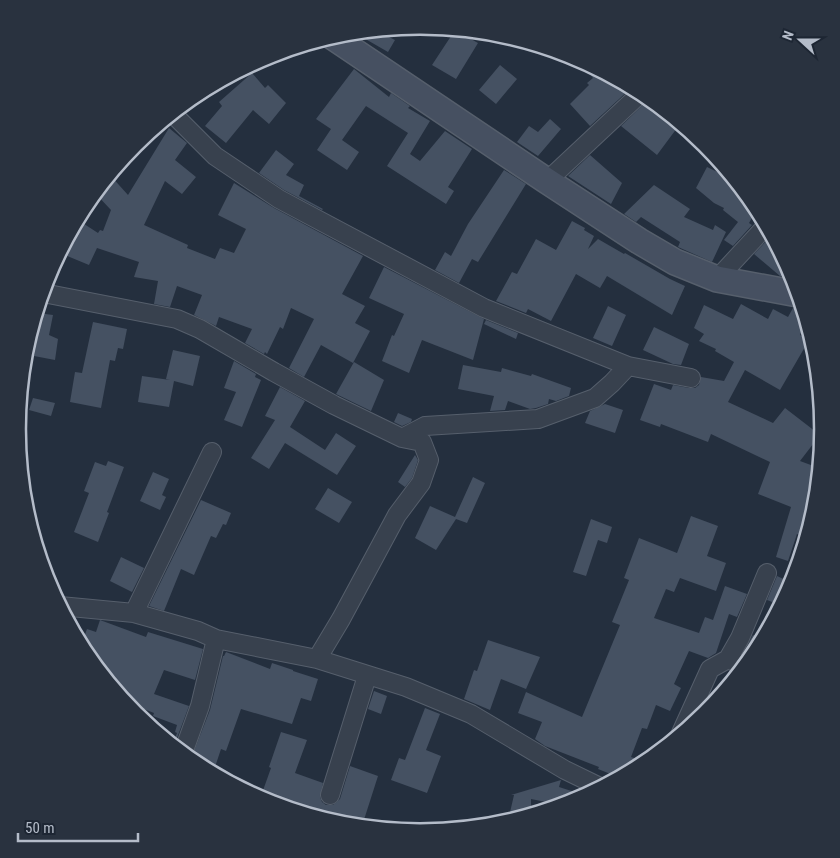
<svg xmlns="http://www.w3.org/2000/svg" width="840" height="858" viewBox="0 0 840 858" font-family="'Roboto Condensed',sans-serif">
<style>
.building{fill:#455162}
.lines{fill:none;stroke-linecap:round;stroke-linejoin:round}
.minor-casing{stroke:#565f6c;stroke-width:20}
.secondary-casing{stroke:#565f6c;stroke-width:28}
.minor{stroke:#38414e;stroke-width:18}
.secondary{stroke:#465061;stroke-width:25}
.rim{fill:none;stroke:#b4bcc9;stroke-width:2.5}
</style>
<rect width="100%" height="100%" fill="#242f3e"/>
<!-- building -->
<path class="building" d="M455 30 478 43 456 79 432 65Z
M377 31 395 40 388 52 355 33Z
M578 59 631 88 590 126 570 104 589 85 587 83 593 78Z
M500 65 517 79 496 104 479 90Z
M354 69 389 97 391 93 410 106 408 108 430 121 410 154 420 161 445 131 472 149 448 187 454 191 446 204 387 166 408 133 366 106 342 140 359 152 347 170 317 150 331 129 316 119Z
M252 73 265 88 268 85 286 103 269 124 253 110 226 143 205 126 222 106 219 102Z
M649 99 680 124 657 155 621 126Z
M550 119 561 129 538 156 517 142 529 126 538 132Z
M169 128 187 143 175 160 196 177 182 194 165 181 144 225 188 245 187 248 215 259 220 248 234 253 246 229 218 215 234 183 274 208 363 256 342 294 365 306 355 323 370 331 353 363 321 345 304 377 289 368 314 319 291 308 283 329 280 327 267 354 265 352 264 354 245 343 252 329 219 317 216 326 194 315 202 295 177 286 170 307 154 304 158 281 134 277 139 262 97 248 89 265 60 253 78 220 98 233 100 230 103 231 111 210 95 193 110 175 128 195Z
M276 150 294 164 286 175 304 185 299 196 323 209 322 210 284 190 259 173Z
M590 155 622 183 611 204 568 176Z
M707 167 734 180 757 209 749 223 752 225 733 246 724 240 738 222 723 210 724 208 714 203 696 188Z
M504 170 526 184 478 262 472 259 459 283 435 270 445 252 451 256 468 224Z
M654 185 690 209 684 217 713 230 715 225 726 232 712 262 678 247 680 242 641 217 636 222 624 214Z
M572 221 585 228 584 230 594 236 588 249 598 239 624 254 625 253 670 279 685 286 672 315 607 276 600 288 576 274 551 321 528 309 526 313 496 301 512 272 517 274 536 239 556 250Z
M771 236 792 275 793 278 780 276 754 254Z
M384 267 484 319 473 360 422 340 409 373 382 361 392 335 394 336 404 314 369 298Z
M741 304 768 319 773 309 788 317 793 308H802L806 322 800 335 809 340 780 390 745 370 728 402 773 423 785 408 820 435 800 461 819 468 815 508 806 537 797 534 788 561 776 557 791 507 758 494 770 462 711 434 708 442 661 424 660 427 640 420 654 384 671 390 673 385 689 388H695L699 385 701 377 724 381 734 362 715 351 716 349 699 341 704 334 694 328 704 305 733 319Z
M608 306 626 315 612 346 593 338Z
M38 313 53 315 49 335 58 339 55 360 34 356 37 342 34 341Z
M486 320 518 333 516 339 484 324Z
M93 322 127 329 123 349 118 348 115 361 110 360 101 408 70 402 75 372 82 373Z
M654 327 689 344 681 365 673 364 643 350Z
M173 350 200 356 193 386 174 381 169 407 138 402 142 376 170 380 166 379Z
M234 361 256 374 255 377 261 380 242 427 224 420 236 392 224 388Z
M354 362 384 380 371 411 336 394Z
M463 365 501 372 502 368 531 376 532 374 571 388 569 396 556 401 549 399 548 404 536 408 530 409 508 401 505 410 490 411 494 396 458 389Z
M280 387 305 401 290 427 325 450 336 433 356 446 337 475 285 443 269 469 251 458 275 420 265 416Z
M33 398 55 403 51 416 29 410Z
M605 404 623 410 615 433 585 423 590 411Z
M398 413 412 419 411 422 402 426 394 422Z
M415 455 418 460 412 478 405 487 398 482Z
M108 461 124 467 107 512 109 513 98 542 74 532 89 493 84 491 95 462 106 466Z
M153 472 169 479 162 495 166 497 160 510 140 501Z
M473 477 485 483 467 523 456 519 436 550 415 538 430 506 455 517Z
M328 488 352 502 339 523 315 509Z
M201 500 231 513 226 525 223 524 216 538 211 536 194 575 181 569 164 611 149 606Z
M691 516 718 526 707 556 726 563 716 591 680 578 674 592 666 589 654 618 699 633 705 617 713 620 725 586 747 594 737 617 729 614 716 653 708 658 689 651 674 684 681 688 670 711 656 705 647 729 642 728 631 757 646 762 618 777 598 769 599 767 545 746 535 739 542 722 518 713 526 692 582 717 620 625 612 622 629 580 624 578 639 538 677 553Z
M591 519 612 527 607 543 598 540 586 576 573 572Z
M121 557 144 568 132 592 110 581Z
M777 576 790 582 780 605 767 600Z
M100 620 146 637 148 632 203 649 195 680 164 670 154 694 189 706 174 746 173 744 177 733 175 732 177 725 153 716 154 713 126 702 85 652 81 645 87 629 96 632Z
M753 635 762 639 750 658 743 654Z
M488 640 540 657 526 689 501 679 490 710 464 699 474 670 477 671Z
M226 652 270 669 272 663 293 670V671L318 679 311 701 301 698 292 724 241 709 226 751 221 749 213 773 191 759 210 710 223 656H224Z
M374 691 387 696 381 714 368 709Z
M425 708 440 714 426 750 441 756 427 793 391 780 399 758 405 760Z
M281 732 307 740 295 773 323 783 320 797 322 802 326 805H333L340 799 350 766 378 776 362 826 341 824 263 799 264 797 261 796 271 768 269 767Z
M561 780 559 787 584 795 566 803 557 800 556 804 531 799V814L508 821 514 795H511Z"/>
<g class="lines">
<defs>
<path id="minor" d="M173 114 215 156 279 199 484 308 628 366 691 378
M547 181 641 93
M717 279 766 226
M43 293 177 319 200 329 274 372 334 405 402 438 422 442 429 460 421 483 397 515 341 619 317 659
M402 438 425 426 538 419 595 398 612 383 628 366
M60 606 134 613 198 631 216 639 317 659 406 687 471 714 565 770 600 787
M134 613 212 452
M728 659 744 666
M681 733 710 669 728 659 740 638 767 573
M183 753 200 706 216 639
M330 795 367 676"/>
<path id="secondary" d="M333 37 547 181 639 241 675 262 717 279 798 294"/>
</defs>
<!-- minor casing -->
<use href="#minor" class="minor-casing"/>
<!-- secondary casing -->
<use href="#secondary" class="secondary-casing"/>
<!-- minor -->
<use href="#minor" class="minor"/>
<!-- secondary -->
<use href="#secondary" class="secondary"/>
</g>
<!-- crop -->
<path d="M0 0H840V858H0ZM26 429a394 394 0 1 1 788 0a394 394 0 1 1-788 0Z" fill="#29323f" fill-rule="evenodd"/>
<path class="rim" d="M26 429a394 394 0 1 1 788 0a394 394 0 1 1-788 0Z"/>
<!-- north arrow -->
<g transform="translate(800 40) rotate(291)" stroke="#1d2633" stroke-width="4" paint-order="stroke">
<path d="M0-4L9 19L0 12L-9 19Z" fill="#b4bcc9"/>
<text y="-8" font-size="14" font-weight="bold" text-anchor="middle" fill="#b4bcc9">N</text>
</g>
<!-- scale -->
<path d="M18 833v8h120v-8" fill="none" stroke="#b4bcc9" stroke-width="2.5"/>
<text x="25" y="833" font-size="15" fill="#b4bcc9" stroke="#1d2633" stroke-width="4" paint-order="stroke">50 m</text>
</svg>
